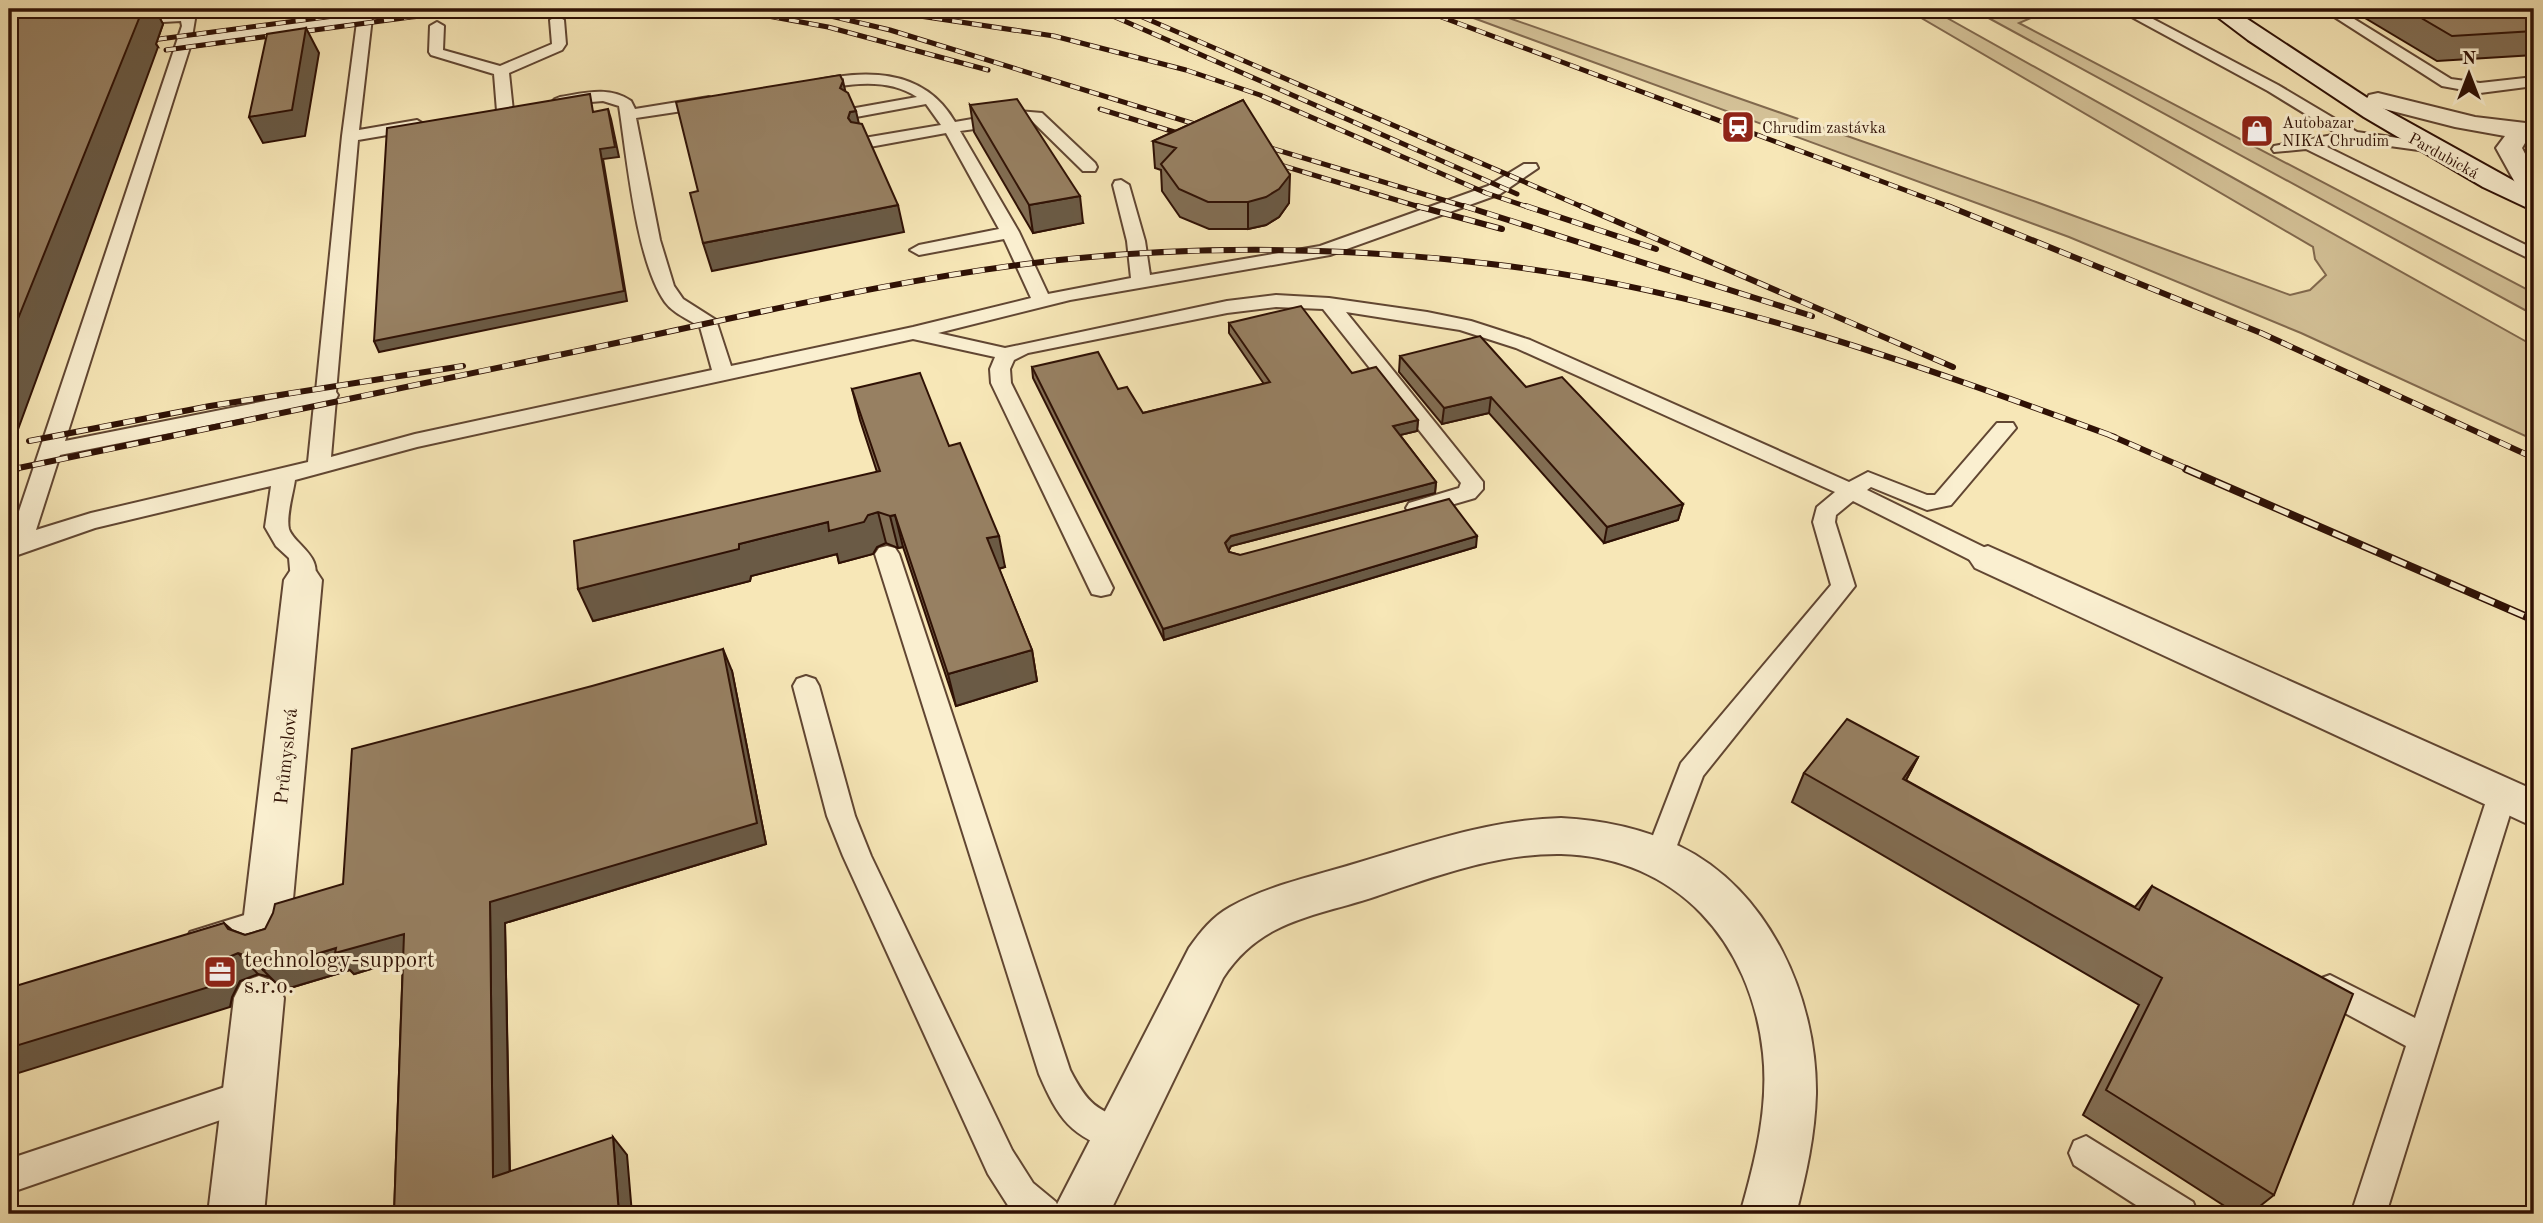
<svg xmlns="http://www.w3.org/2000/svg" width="2543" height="1223" viewBox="0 0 2543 1223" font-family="'Old Standard TT',serif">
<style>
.green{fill:#d5c399;stroke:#826a4f;stroke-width:2}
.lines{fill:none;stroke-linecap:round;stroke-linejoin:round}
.lane-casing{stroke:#614632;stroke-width:4}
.street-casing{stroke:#614632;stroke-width:4}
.secondary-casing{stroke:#2f1105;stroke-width:4}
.lane{fill:#faefd0;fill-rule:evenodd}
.street{fill:#faefd0;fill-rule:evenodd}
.secondary{fill:#faefd0;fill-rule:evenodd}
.rail-far2-casing{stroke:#2f1105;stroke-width:5}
.rail-far1-casing{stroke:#2f1105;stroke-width:6}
.rail-casing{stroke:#2f1105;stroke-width:8}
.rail-far2{stroke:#faefd0;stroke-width:3.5;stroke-dasharray:10;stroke-linecap:butt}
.rail-far1{stroke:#faefd0;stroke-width:4.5;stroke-dasharray:12;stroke-linecap:butt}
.rail{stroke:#faefd0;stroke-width:5;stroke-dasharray:16;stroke-linecap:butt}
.wall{fill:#826e54;stroke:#2f1105;stroke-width:2}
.shaded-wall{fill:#6a5a45;stroke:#2f1105;stroke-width:2}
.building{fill:#978062;stroke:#2f1105;stroke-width:2}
.labels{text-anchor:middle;stroke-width:6;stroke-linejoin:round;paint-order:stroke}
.far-poi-label{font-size:16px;fill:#2f1105;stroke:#faefd0;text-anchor:start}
.far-street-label{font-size:16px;fill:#2f1105;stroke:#faefd0}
.street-label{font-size:19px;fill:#2f1105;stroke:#faefd0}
.near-poi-label{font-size:23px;fill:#2f1105;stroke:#faefd0;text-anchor:start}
</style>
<rect width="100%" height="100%" fill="#f7e7b7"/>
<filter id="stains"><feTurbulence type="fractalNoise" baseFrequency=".00286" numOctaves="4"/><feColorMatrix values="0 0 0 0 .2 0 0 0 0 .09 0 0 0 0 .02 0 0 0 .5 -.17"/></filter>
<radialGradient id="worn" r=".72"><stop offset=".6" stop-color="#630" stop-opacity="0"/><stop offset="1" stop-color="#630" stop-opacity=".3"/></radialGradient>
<!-- green -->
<path class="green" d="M1449 9H1483L2039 203 2290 295 2310 290 2326 275 2315 259 2313 247 1906 9H1931L2534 346V440L2301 333 2069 237Z
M1972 9H2052L2019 23 2534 293V315Z"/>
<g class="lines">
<defs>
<path id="lane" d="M359 9H373L359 130 417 120 425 125 417 130 358 140 336 392 338 395 336 399 331 457 415 434 712 370 700 327C688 319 673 313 665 302 636 261 627 157 619 106L603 101 555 105 552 102 555 99 560 97C585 93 609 86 631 101L635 109 709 97 717 102 709 107 636 118 660 240 674 286 683 299 716 320 731 366 913 327 1031 298 1004 239 919 255 910 250 919 245 999 229 946 133 864 148 856 143 864 138 941 125 926 104 856 117 850 115 848 112 850 109 917 97C885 76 845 85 810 91L802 86 805 83C861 69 923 66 955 122L1018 111 1042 113 1095 163 1097 167 1095 171H1083L1032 121 960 131 1019 232 1048 294 1131 278 1127 241 1113 185 1115 181 1121 180 1129 185 1145 241 1150 275 1320 246 1488 186 1524 164H1536L1538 168 1500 194 1330 255 1070 300 938 333 1005 348 1227 301 1276 295 1329 298 1427 312 1471 321 1530 340 1849 482 1868 472 1927 495H1935L1997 423H2013L2016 428 1951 505 1927 510 1871 487 1867 490 1996 553 2000 559 1996 565 1988 567 1980 565 1853 501 1836 515 1835 522 1855 586 1703 776 1673 856 1669 864 1659 868 1649 864 1645 856 1681 763 1831 585 1813 522 1817 507 1835 492 1516 348 1460 330 1346 312 1483 482V489L1475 498 1417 515 1409 513 1406 508 1409 503 1459 488 1461 483 1323 309 1276 307 1227 313 1028 353 1014 360 1010 369 1011 383 1113 588 1110 594 1101 596 1092 594 1089 588 991 383 990 369 995 357 913 339 417 447 295 480C293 494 286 516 289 529 294 545 328 558 311 586L303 588 295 586 291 580 289 558 276 546 265 527 271 486 95 528 9 558V541L182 26 181 21 127 24 120 20 127 16 183 13 195 19 192 37 358 14ZM357 22 342 136 316 391 65 441 190 47ZM314 404 308 462 91 513 36 530 60 455Z
M2117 9H2134L2278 85 2357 132 2432 143 2434 146 2426 151 2353 141 2325 146 2534 249V261L2306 149 2274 152 2272 149 2274 146 2338 134 2268 91Z
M2322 9H2338L2451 79 2480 83 2534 77V86L2480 93 2442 86Z
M557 16 564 20 566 44 562 50 509 73 513 111 511 114 505 116 497 111 494 74 431 55 429 52 430 26 437 22 444 26 443 50 500 66 552 44 550 20Z
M887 546 895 548 899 554 1070 1070C1088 1105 1096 1109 1131 1123L1136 1135 1131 1147 1119 1151C1071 1138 1058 1118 1039 1074L875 554 879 548Z
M806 676 815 679 819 686 855 816 871 856 1012 1150 1033 1183 1056 1202 1061 1214H1017L1009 1207 988 1174 843 856 827 816 793 686 797 679Z
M2502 784 2512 787 2516 795 2386 1214H2351L2406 1046 2319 999 2314 989 2319 979 2330 975 2415 1018 2488 795 2492 787Z
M267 908 278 912 282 921 278 930 201 954 190 950 186 941 190 932Z
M249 1079 261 1084 266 1095 261 1106 9 1193V1159Z
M2086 1136 2193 1202 2198 1214H2150L2074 1165 2069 1153 2074 1141Z"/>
<path id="street" d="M2378 93 2475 117 2534 124V138H2528L2522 148 2534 171V186L2526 188 2517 186 2496 148 2505 136 2455 127 2369 105 2366 100 2369 95Z
M1988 546 2534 790V827L1975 568 1969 559 1975 550Z
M303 567 316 571 322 580 290 932 283 947 266 953 249 947 242 932 284 580 290 571Z
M1561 818C1602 820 1641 828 1679 846 1769 889 1817 998 1816 1094 1815 1135 1806 1175 1796 1214H1740C1755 1162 1769 1107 1763 1053 1751 942 1677 857 1561 854 1498 853 1436 876 1377 896 1315 917 1261 919 1223 978L1109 1214H1052L1189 948C1201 931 1212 917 1230 907 1269 885 1315 876 1357 863 1425 843 1489 820 1561 818Z
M259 976 276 982 284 998 264 1214H208L234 998 242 982Z"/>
<path id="secondary" d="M2207 9H2232L2381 107 2534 192V211L2483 187 2364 117 2248 40Z"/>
</defs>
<!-- lane casing -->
<use href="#lane" class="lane-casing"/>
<!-- street casing -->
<use href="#street" class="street-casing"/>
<!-- secondary casing -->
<use href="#secondary" class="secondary-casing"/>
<!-- lane -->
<use href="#lane" class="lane"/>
<!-- street -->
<use href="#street" class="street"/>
<!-- secondary -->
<use href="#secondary" class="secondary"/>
<defs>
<path id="rail-far2" d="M730 9 828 27 988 70
M801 9 890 30 1211 129
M873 9 1054 36 1186 70 1260 95 1486 193 1531 208
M1097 9 1517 194
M1124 9 1585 208
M1420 9 1953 208
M137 42 387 9
M166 50 411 17 496 9
M1100 109 1194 138
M1254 143 1470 208
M1264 160 1423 208"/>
<path id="rail-far1" d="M1417 206 1502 229
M1464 206 1812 316
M1526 206 1656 249
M1581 206 1953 367
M1948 206 2261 333 2534 458
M2107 434 2190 470
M29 441 210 406 463 366
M9 470C207 429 404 387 602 346 754 314 905 277 1059 260 1203 245 1348 247 1491 264 1708 289 1911 362 2115 437"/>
<path id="rail" d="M2186 469 2534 620
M9 470 16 469"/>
</defs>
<!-- rail-far2 casing -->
<use href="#rail-far2" class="rail-far2-casing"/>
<!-- rail-far1 casing -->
<use href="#rail-far1" class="rail-far1-casing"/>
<!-- rail casing -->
<use href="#rail" class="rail-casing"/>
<!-- rail-far2 -->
<use href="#rail-far2" class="rail-far2"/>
<!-- rail-far1 -->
<use href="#rail-far1" class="rail-far1"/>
<!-- rail -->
<use href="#rail" class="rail"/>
</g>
<!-- wall -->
<path class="wall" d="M9 9H169V10H155L163 24 156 44 158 47Z
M2350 9H2534V55L2437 61Z
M1243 100 1289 203 1279 217 1266 225 1248 229H1209L1180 217 1162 191 1161 170 1155 168 1153 141Z
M970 105 1083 223 1033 233 974 132Z
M1229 323 1352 373 1418 420 1417 431 1400 435 1436 482 1435 493 1231 546 1229 550V552L1240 555 1476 547 1164 640 1033 378 1032 367 1143 413 1264 384 1229 333Z
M1400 356 1526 387 1683 504 1678 520 1604 543 1489 413 1442 424 1399 372Z
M852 389 949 446 1005 567 999 569 1032 650 1037 681 956 706 903 547 898 548 886 543 877 547 873 554 839 563 837 554 751 576 750 581 593 621 877 472 860 420Z
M732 671 766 844 505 923 510 1172 627 1155 394 1214 403 959 354 974 350 970 283 990 270 977 258 974 240 981 232 997 230 1007 224 923 232 930 245 935 265 929 343 884Z
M1918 757 1906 780 2135 907 2152 886 2274 1195 2250 1214H2237L2083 1115 2139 1005 1792 802 1804 773Z"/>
<!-- shaded-wall -->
<path class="shaded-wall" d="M9 9H155L163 24 156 44 158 47 9 454Z
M306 28 319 53 305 136 263 143 249 117Z
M843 81 849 107 840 88Z
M608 109 611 119 619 157 603 159 627 301 379 352 374 341 600 149Z
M856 111 862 137 848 118 850 112Z
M1290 175 1289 203 1279 217 1266 225 1248 229V202Z
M1080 196 1083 223 1033 233 1029 205Z
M898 205 904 232 712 271 703 243Z
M1491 397 1489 413 1442 424 1444 408Z
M1418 420 1417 431 1392 437 1393 426Z
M1436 482 1435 493 1231 546 1226 554 1225 543 1231 536Z
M1683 504 1678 520 1604 543 1607 527Z
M878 512 886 543 877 547 873 554 839 563 837 554 751 576 750 581 593 621 578 589 739 544 828 522 868 515Z
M895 515 903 547 898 548 890 516Z
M999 536 1005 567 993 570 987 538Z
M1477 536 1476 547 1164 640 1163 629Z
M723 649 732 671 766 844 505 923 510 1195 493 1177 490 902Z
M1032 650 1037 681 956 706 948 674Z
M1918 757 1903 786V779Z
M404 934 421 954 354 974 350 970 283 990 263 970 336 948Z
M238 953 258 974 240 981 232 997 230 1007 9 1076V1048Z
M613 1137 627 1155 632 1214H619Z"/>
<!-- building -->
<path class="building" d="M9 9H140L136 16H140L9 341Z
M2406 9H2534V31L2452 36Z
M306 28 292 110 249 117 267 34Z
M840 75 843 81 840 88 848 93 856 111 850 112 848 118 851 122 862 124 898 205 703 243 690 193 698 191 676 102Z
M590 94 593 112 608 109 615 147 600 149 624 291 374 341 387 128Z
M1017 99 1080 196 1029 205 970 105Z
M1243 100 1290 175 1279 189 1266 197 1248 202H1208L1179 189 1161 164 1176 148 1153 141Z
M1301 306 1352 373 1376 367 1418 420 1393 426 1436 482 1231 536 1225 543 1229 552 1240 555 1449 499 1477 536 1163 629 1032 367 1098 352 1118 389 1127 387 1143 413 1270 382 1229 323Z
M1480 336 1526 387 1562 377 1683 504 1607 527 1491 397 1444 408 1400 356Z
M920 373 949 446 960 443 999 536 987 538 1032 650 948 674 895 515 890 516 878 512 868 515 864 522 829 531 828 522 739 544V549L578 589 574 541 880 471 852 389Z
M723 649 757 823 490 902 493 1177 613 1137 619 1214H394L404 934 335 953 336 948 263 970 257 959 238 953 219 961 211 977 209 987 9 1048V988L224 923 228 929 245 935 265 929 273 913 275 904 343 884 352 749 592 686Z
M1847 719 1918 757 1903 779 2139 910 2152 886 2353 994 2274 1195 2106 1090 2162 978 1804 773Z"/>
<!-- icons -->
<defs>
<symbol id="station-square" viewBox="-11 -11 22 22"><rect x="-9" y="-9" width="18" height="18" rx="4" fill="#8f2418" stroke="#faefd0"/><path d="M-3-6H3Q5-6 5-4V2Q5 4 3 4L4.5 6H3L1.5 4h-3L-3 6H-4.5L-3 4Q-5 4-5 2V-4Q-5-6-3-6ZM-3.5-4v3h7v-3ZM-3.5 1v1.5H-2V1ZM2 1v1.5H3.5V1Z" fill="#fff"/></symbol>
<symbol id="shop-square" viewBox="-11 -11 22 22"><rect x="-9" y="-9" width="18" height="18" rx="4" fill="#8f2418" stroke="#faefd0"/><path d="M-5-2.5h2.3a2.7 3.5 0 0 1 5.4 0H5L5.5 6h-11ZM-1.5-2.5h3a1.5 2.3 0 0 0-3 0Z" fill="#fff"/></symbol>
<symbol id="office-square" viewBox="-11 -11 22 22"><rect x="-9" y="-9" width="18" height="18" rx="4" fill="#8f2418" stroke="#faefd0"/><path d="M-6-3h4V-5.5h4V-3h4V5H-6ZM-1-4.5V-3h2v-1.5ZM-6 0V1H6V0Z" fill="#fff"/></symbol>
</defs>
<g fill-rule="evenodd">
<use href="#station-square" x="1719" y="108" width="38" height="38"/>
<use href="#shop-square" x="2238" y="112" width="38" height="38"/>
<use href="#office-square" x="201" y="953" width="38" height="38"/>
</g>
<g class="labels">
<!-- far-poi labels -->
<g class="far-poi-label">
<text x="2282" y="128">Autobazar<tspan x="2282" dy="18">NIKA Chrudim</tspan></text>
<text x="1762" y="133">Chrudim zastávka</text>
</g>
<!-- far-street labels -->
<g class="far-street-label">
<text transform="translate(2444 155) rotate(29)" y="6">Pardubická</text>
</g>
<!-- street labels -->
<g class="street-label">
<text transform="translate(285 756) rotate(-84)" y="7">Průmyslová</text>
</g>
<!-- near-poi labels -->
<g class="near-poi-label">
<text x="244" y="967">technology-support<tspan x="244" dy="26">s.r.o.</tspan></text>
</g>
</g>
<!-- margin -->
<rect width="2543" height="1223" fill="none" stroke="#f7e7b7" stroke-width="35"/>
<rect x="10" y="10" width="2522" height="1202" fill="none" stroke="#2f1105" stroke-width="3.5"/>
<rect x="18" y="18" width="2508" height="1188" fill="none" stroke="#2f1105" stroke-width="2"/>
<!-- north arrow -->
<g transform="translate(2469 74)" stroke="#faefd0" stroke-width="5" paint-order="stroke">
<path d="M0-5L12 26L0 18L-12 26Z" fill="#2f1105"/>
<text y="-10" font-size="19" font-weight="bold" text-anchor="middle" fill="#2f1105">N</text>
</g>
<rect width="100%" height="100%" filter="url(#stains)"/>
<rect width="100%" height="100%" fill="url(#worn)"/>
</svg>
